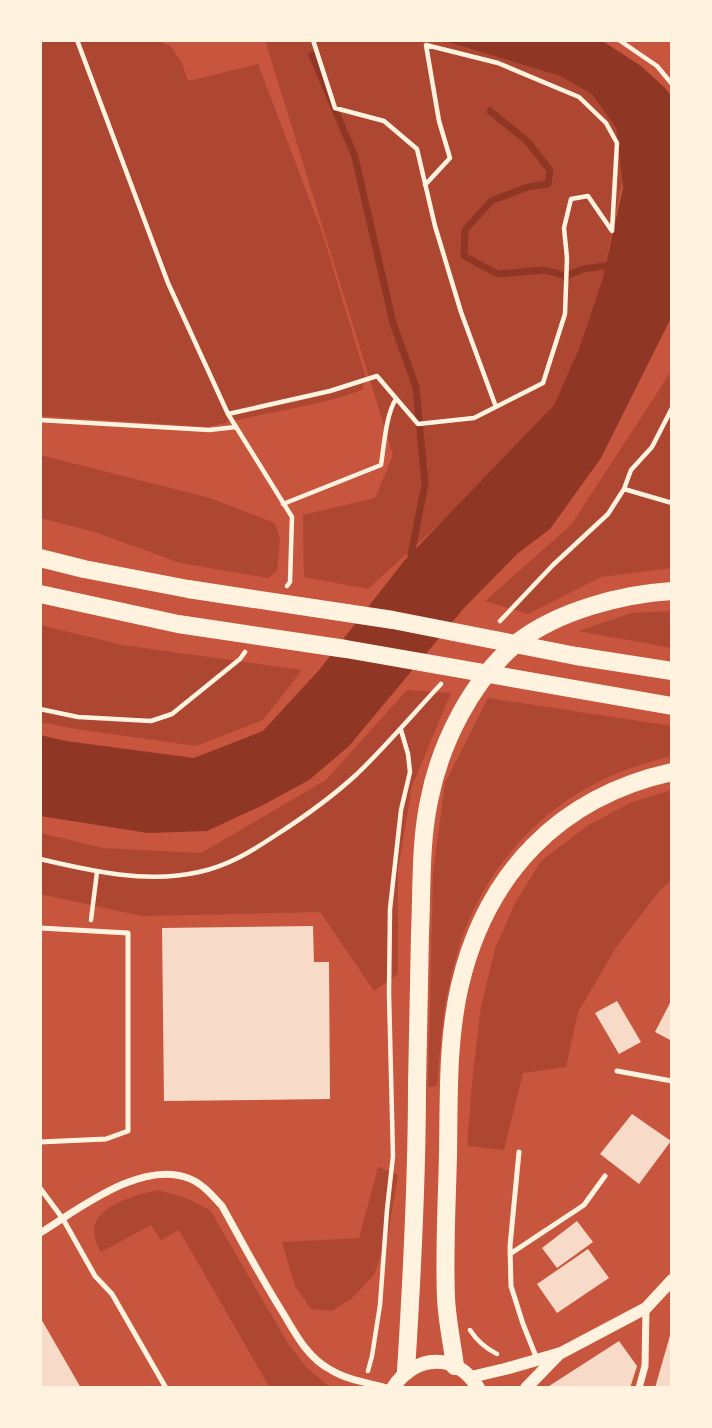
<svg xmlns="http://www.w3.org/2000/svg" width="712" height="1428" viewBox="0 0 712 1428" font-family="'Open Sans',sans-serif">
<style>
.green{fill:#ae4732}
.water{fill:#8f3625}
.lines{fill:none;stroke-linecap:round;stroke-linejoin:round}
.stream{stroke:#8f3625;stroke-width:7}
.building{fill:#f7dbc8}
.path{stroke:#fff3e0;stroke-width:4.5}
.service{stroke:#fff3e0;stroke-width:5}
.minor{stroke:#fff3e0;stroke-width:7}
.tertiary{stroke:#fff3e0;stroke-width:12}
.secondary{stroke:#fff3e0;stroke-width:14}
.trunk{stroke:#fff3e0;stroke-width:18}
</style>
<rect width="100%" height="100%" fill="#c8553d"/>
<!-- green -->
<path class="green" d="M40 40H162L164 44 170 45 182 63 188 81 258 64 323 235 366 378 362 390C313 408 259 413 208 427L40 416Z
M265 40 445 41 560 76 592 94 616 128 622 182 602 281 582 345 554 405 449 515 368 589 304 577 303 515 375 498 393 455Z
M672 370V568L601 577 528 614 485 601 571 525Z
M40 455 210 498 275 523 280 540 277 571 268 578 180 563 95 532 40 518Z
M672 611V648L578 631 632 613Z
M40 625 122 645 302 670 263 720 196 746 76 729 40 722Z
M407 690 451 693 412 786 398 870V974L374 991 320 912 142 916 40 894V833L103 848 201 853 326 780Z
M488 698 672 726V756C657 760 641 764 626 770 555 796 499 851 469 920 459 942 453 968 448 991 441 1022 440 1055 437 1086L428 1087 433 872 445 783Z
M672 790V881L661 889 617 946 578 1012 566 1067 523 1073 504 1150 467 1146 473 1073 481 1007 495 949 515 903 541 861 587 826 632 802Z
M378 1167 398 1175 388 1234 374 1275 351 1299 332 1311 311 1309 295 1286 282 1242 359 1238Z
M157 1190 186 1198 210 1210 289 1345 306 1367 331 1388H270L179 1230 161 1240 151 1225 101 1252C76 1210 126 1198 157 1190Z"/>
<!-- water -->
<path class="water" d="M441 40H601L641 66 665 88 672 97V316L601 458 550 529 517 554 464 608 349 746 309 780 263 805 207 831 148 833 40 816V735L66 741 194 758 263 731 320 669 404 561 554 405 579 349 602 281 623 188 616 128 592 94 560 76Z"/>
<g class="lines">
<!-- stream -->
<path class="stream" d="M312 55 355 157 393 323 416 387 425 484 411 555
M490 111 527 141 550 170 548 184 528 187 491 201 465 230 464 256 498 274 545 270 566 276
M566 278V276L583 269 605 266"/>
</g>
<!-- building -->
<path class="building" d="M313 926 314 962H329L330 1099 164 1101 162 928Z
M672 999V1041L655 1032Z
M617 1001 641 1042 619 1054 595 1013Z
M632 1114 671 1141 639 1184 600 1154Z
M577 1221 593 1242 557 1268 542 1248Z
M588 1249 609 1278 557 1313 537 1284Z
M40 1317 81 1388H40Z
M671 1332 672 1388H655Z
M619 1341 637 1366 630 1388H546Z"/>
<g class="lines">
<!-- path -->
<path class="path" d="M77 40 168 283 228 414 292 517 290 582 287 586
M313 40 335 108 384 121 417 149 435 226 461 312 496 407
M619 40 657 66 672 84
M228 414 330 391 377 376 418 424 474 418 543 383 565 314 567 258 564 228 571 199 588 196 612 231 617 143 606 123 579 97 498 63 426 45 439 121 450 158 425 185
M40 420 209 430 236 427
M624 489 631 470 652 447 672 408
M283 504 381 465C384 446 386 414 396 399
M500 621 553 565 608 514 624 489 672 503
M40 709 78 717 151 721 172 714 240 659 245 652
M40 859C91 871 147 884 199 872 228 866 252 851 276 835 304 817 332 797 357 774 387 745 413 714 441 684
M91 920 97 872
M470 1330C477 1341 485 1348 497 1354
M368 1371 372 1356 380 1305 387 1210 393 1156 389 993 390 909 401 810 410 772 408 754 401 730"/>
<!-- service -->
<path class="service" d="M40 928 128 933V1131L106 1139 40 1142
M617 1071 672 1081
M519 1152 510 1246 511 1286 523 1324 537 1359
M40 1188 63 1219 95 1276 112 1294 166 1388
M510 1254 584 1205 605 1176"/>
<!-- minor -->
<path class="minor" d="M40 1233C79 1209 141 1160 188 1178 202 1183 212 1195 222 1206 242 1242 261 1278 283 1313 296 1335 308 1358 331 1370 347 1380 369 1383 387 1388
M639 1388 645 1366 646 1309"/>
<!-- tertiary -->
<path class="tertiary" d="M471 1377 505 1369 561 1353 646 1308 672 1280
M526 1388 560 1353"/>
<!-- secondary -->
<path class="secondary" d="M393 1388C415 1354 457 1352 478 1388"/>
<!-- trunk -->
<path class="trunk" d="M40 558 84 569 188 589 393 620 576 656 672 671
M40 594 178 624 346 649 672 706
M455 1366C452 1343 447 1320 446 1298 444 1250 447 1202 448 1154 449 1098 447 1040 460 985 486 874 559 797 672 772
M406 1371C412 1276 417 1181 417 1086 418 1035 419 984 420 933 422 889 420 844 429 801 440 744 472 679 518 642 558 611 622 594 672 591"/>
</g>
<!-- border -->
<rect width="712" height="1428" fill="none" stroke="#fff3e0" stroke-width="84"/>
</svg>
